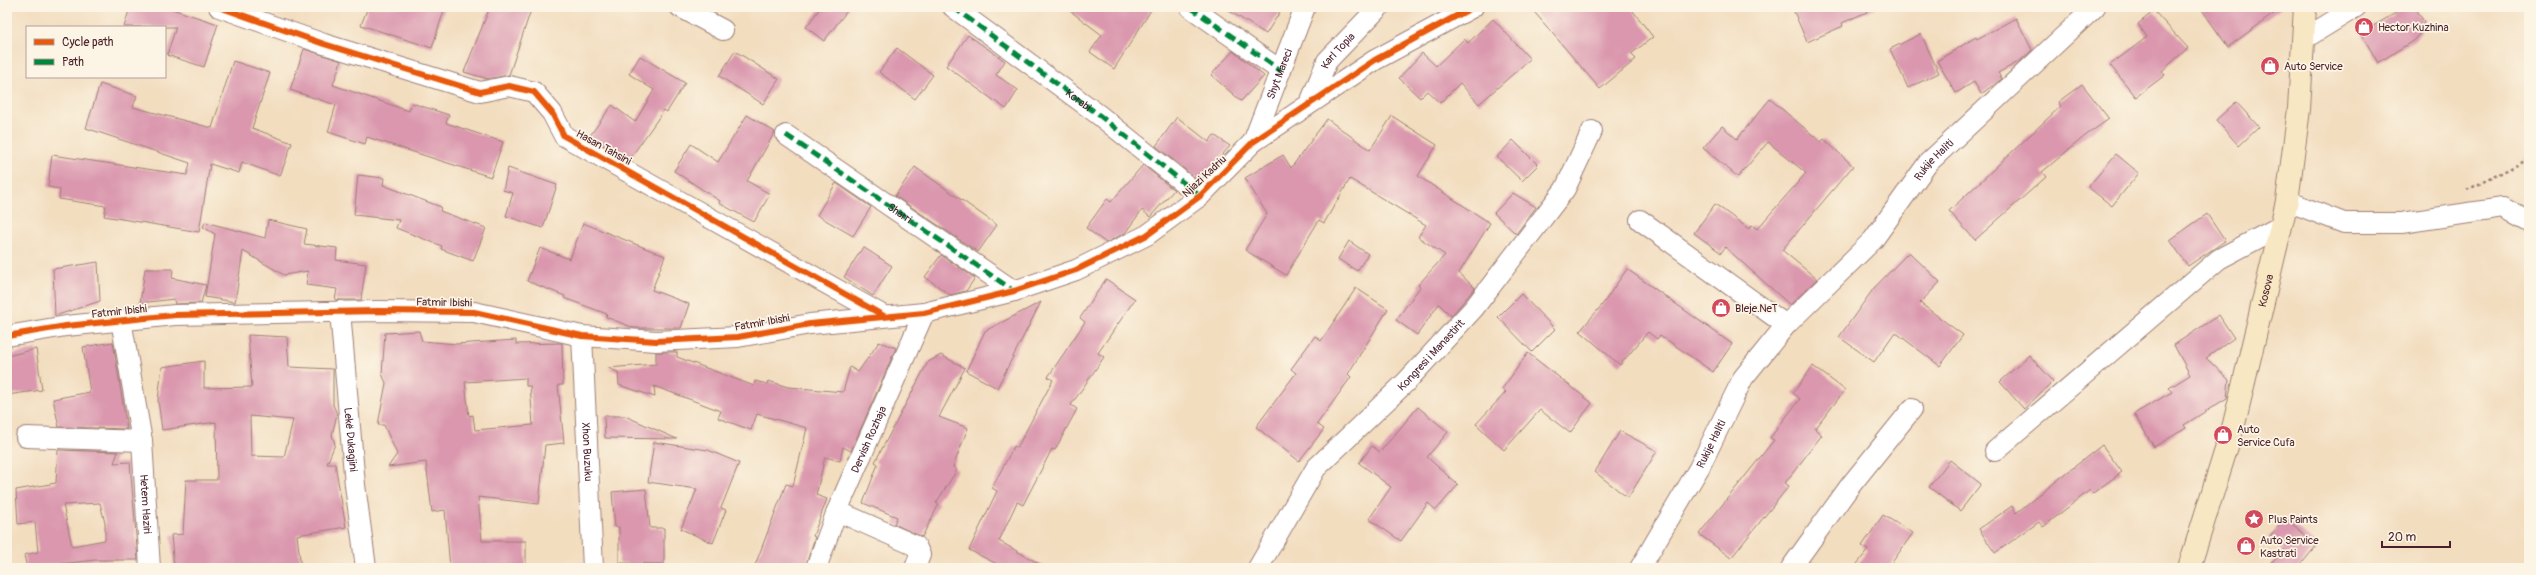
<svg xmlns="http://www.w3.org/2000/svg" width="2536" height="575" viewBox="0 0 2536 575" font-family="Pangolin,sans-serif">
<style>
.building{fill:#da97ae;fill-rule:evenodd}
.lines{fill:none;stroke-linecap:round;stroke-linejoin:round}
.street-casing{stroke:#9e7e75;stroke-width:22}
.secondary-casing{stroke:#9e7e75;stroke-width:24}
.path{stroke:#9e7e75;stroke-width:2.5;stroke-dasharray:3 3;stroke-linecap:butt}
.street{stroke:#fff;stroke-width:20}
.secondary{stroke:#f7e8c3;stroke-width:22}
.quiet{stroke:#00873e;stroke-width:5;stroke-dasharray:10 5;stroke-linecap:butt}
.cycleway-casing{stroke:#fcf5e5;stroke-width:8}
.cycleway{stroke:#e8590c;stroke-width:6}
.labels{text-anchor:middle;stroke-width:3.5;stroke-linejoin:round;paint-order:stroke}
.poi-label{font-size:11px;fill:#4a1f2b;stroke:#fcf5e5;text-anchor:start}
.street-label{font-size:11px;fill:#4a1f2b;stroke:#fcf5e5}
</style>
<rect width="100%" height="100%" fill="#fcf5e5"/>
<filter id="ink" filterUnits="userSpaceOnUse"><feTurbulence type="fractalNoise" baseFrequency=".025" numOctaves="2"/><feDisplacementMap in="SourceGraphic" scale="8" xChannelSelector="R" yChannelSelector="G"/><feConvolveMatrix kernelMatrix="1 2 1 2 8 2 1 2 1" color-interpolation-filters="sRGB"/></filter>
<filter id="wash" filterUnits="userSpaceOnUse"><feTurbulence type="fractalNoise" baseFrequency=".012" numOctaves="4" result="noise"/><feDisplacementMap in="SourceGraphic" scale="16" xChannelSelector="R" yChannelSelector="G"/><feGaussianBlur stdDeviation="0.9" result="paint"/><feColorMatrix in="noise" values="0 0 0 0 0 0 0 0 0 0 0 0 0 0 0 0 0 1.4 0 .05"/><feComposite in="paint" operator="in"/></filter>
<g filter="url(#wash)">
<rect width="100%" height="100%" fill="#f2ddbf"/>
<g id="blocks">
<!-- building -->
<path class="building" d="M130 7H166L218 24 204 67 167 55 176 27H124Z
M368 7H445L432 48 361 25Z
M490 7H532L509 75 488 79 464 72Z
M821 7H850L824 41 806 27Z
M1065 7H1153L1114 69 1090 52 1102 35Z
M1223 7H1283L1266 34Z
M1530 7H1630L1653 37 1631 54 1636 59 1600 89Z
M1792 7H1878L1842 23 1843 26 1807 42Z
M2200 7H2283L2228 47Z
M2406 7H2415L2424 22 2421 32 2414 40 2378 63 2361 33Z
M2154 11 2188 48 2162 71 2165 75 2136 97 2110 65 2147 37 2138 24Z
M2016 18 2032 50 2020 61 1998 73 2002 79 1981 94 1974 82 1956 93 1937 61 1976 37 1977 39Z
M1493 19 1530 59 1479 104 1460 83 1440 103 1427 91 1420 98 1399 78 1422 53 1436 66 1464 39 1468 43Z
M1921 34 1939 73 1908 88 1890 49Z
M968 35 1005 61 996 75 1018 90 1006 109 946 66Z
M897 48 933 75 915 99 879 72Z
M304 49 341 61 333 85 409 111 412 103 449 115 446 123 503 142 491 177 367 137 365 144 328 132 336 105 290 90Z
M735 51 779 79 763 104 719 76Z
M1233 51 1264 76 1241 101 1211 75Z
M640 56 685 83 667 112 664 110 629 160 589 137 612 105 635 122 654 90 629 74Z
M233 61 270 73 252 128 292 143 280 176 242 162 239 173 210 164 199 232 104 216 106 206 59 199 60 189 48 187 52 155 187 175 190 163 86 128 100 84 137 96 133 107 212 128Z
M2082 84 2109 119 2085 136 2042 172 2046 177 1975 240 1949 211 2061 106 2058 102Z
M1770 99 1821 142 1824 139 1853 166 1782 250 1817 279 1790 305 1725 247 1721 253 1694 233 1715 204 1749 229 1752 225 1757 229 1806 173 1768 142 1738 177 1703 148 1722 126 1737 139Z
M2236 102 2259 127 2239 146 2216 120Z
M747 115 775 132 747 181 770 194 754 222 719 203 720 201 674 171 691 144 718 162Z
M1392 116 1437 145 1418 176 1490 223 1459 273 1475 288 1451 316 1439 304 1417 335 1396 320 1420 287 1418 285 1445 255 1418 237 1426 225 1350 179 1324 223 1319 220 1286 275 1245 250 1267 214 1245 178 1283 155 1291 168 1327 119 1370 150Z
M1177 117 1209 142 1214 135 1230 146 1199 181 1156 146Z
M1513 140 1538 165 1522 181 1497 157Z
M2116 154 2139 173 2112 206 2088 187Z
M1143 165 1174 190 1150 217 1142 210 1125 233 1106 243 1086 228 1107 199 1111 202Z
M915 167 997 225 978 252 895 196Z
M508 168 557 185 543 228 506 216 513 193 503 190Z
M358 175 384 178 383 185 441 207 440 211 486 228 473 261 441 249 442 246 396 228 399 220 354 215Z
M836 183 871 207 853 236 817 215Z
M1513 193 1536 207 1516 234 1494 213Z
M2207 214 2225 241 2188 266 2170 240Z
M268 220 307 229 304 244 337 248 336 260 366 264 361 300H335L337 289 306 285 308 271 284 275 243 251 235 302 205 297 215 234 203 227 205 222 265 238Z
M583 223 665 256 652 290 689 304 681 328H634L606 317 607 314 564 298 565 296 527 281 540 248 570 259Z
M1349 241 1368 254 1357 271 1338 259Z
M863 247 892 266 873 296 844 277Z
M1909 252 1940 282 1920 303 1963 335 1940 366 1895 332 1874 362 1839 337 1874 288Z
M941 255 975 278 966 291 950 295 925 277Z
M98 262 100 301 55 316 53 269Z
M145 269H173L172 278 206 285 201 303 175 304 174 299 140 303Z
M1627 269 1732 344 1713 372 1660 335 1657 339 1648 332 1620 365 1580 331 1602 305Z
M1106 279 1135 299 1098 353 1104 357 1071 405 1077 409 1055 450 1052 449 1023 505 1017 502 999 541 1047 568H1005L969 550 997 491 992 488 1014 446 1017 448 1053 380 1048 377 1085 322 1080 318Z
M1356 288 1388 309 1348 374 1351 377 1317 424 1324 429 1299 461 1256 427 1296 373 1291 369 1315 336 1321 341Z
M1521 294 1555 329 1532 352 1498 317Z
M1041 302 997 388 966 371 985 331Z
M2219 315 2234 338 2206 358 2229 380 2227 398 2184 425 2186 428 2154 447 2134 414 2172 392 2169 388 2190 375 2174 345Z
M419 331 422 341 456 344 516 340V344L562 343 563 385H558L564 443 545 445 539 504 478 497 482 541H526V568H450L445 510 432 512 426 462 388 467 397 454 384 425H378L386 383 382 374 385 333ZM526 378V386H530L533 425 475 430 473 415 469 416 465 382Z
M248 335 287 337 289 367 333 369V405L337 414 332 435 335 444 327 464H335L346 527 297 535 301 568H174L171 535 183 534 186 480H217L216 422 162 430 158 400 162 367 204 361V388L252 387ZM250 416 293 420 284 457 251 456Z
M113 342 127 429 59 427 53 399 90 392 83 347Z
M879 342 896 348 851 451 843 447 840 461 825 457 816 495 827 499 813 536 815 537 805 568H754L786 484 793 486 807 428 757 414 751 430 718 418 721 411 654 386 655 397 619 385 618 372 608 368 656 364V352H677V357L754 386 755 381 767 384 768 381 788 387 843 392 850 367 858 372Z
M36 349 42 390 7 395V356Z
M1528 353 1592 403 1570 433 1540 410 1504 450 1476 424 1506 392 1502 389Z
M941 355 965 368 939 417 968 428 953 467 957 470 936 503 939 504 922 537 894 524 897 517 863 503 878 464 875 462 928 362Z
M2029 355 2053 381 2024 409 2000 382Z
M1813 366 1845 390 1815 429 1822 435 1785 483 1789 486 1731 558 1699 534 1774 440 1770 438 1800 399 1793 393Z
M1418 407 1448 432 1427 457 1458 485 1436 510 1428 503 1401 541 1369 519 1391 487 1359 463 1372 446 1380 452Z
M604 416H625L677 439 605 438Z
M1620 431 1657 451 1628 498 1595 472Z
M654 442 708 450 739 463 721 508 726 510 713 543 681 529 697 489 648 482Z
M2102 445 2122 472 2093 493 2090 490 2043 527 2039 522 1995 553 1979 529 2012 506 2016 513Z
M58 450 118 452 114 463 130 462 138 560H95L27 568 24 555 38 552 35 522 18 524 16 490 56 483ZM100 503 105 523V540L72 546 63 505Z
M1950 460 1981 484 1960 511 1929 487Z
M646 489 650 528H664V564L619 563V527H615L612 492Z
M1883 515 1913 533 1888 568H1854L1868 550 1862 546Z
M2285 518 2317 545 2298 568H2268L2284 549 2269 537Z"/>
</g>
</g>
<g filter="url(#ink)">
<use href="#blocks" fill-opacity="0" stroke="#9e7e75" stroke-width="1"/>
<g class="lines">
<defs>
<g id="street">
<path d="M219 7 324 44 480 92 509 86 534 92 552 113 564 136 884 316"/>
<path d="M680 7 723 30"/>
<path id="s1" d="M953 7 1099 115 1200 196"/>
<path d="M1190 7 1281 71"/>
<path d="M2304 39 2356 7"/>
<path id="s2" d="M1310 103 1327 61 1379 7"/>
<path id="s3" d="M786 135 1014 291"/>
<path id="s4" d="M1253 142 1305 7"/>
<path d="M2287 201 2344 223H2401L2503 208 2529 222"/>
<path d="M1640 220 1786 325"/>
<path id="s5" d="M340 311 355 485 366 568"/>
<path id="s6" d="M121 320 142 441 150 568"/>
<path d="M7 336 66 326 175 315 378 311 474 312 582 336 656 341 738 337 810 324 924 313 1014 291 1076 270 1147 235 1200 196 1253 142 1375 60 1473 7"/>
<path id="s7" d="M582 336 593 568"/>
<path d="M26 437 142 441"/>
<path d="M1995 451 2219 259 2281 226"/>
<path d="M837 511 916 546 920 555 915 568"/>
<path id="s8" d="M816 568 837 511 924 313"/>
<path id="s9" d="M1258 568 1316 468 1406 382 1474 308 1565 189 1592 131"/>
<path id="s10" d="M1640 568 1699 468 1743 378 1786 325 1873 240 1928 163 2095 7"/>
<path d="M1791 568 1850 486 1912 409"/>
</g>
<g id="secondary">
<path id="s11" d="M2189 568 2234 424 2287 201 2299 109 2305 7"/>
</g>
</defs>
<!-- street casing -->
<use href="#street" class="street-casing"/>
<!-- secondary casing -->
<use href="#secondary" class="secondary-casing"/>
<!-- path -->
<path class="path" d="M2467 190 2529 159"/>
<!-- street -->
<use href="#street" class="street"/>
<!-- secondary -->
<use href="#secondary" class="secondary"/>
<!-- quiet -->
<path class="quiet" d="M953 7 1099 115 1200 196
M1190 7 1281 71
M786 135 1014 291"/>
<defs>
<path id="cycleway" d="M219 7 324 44 480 92 509 86 534 92 552 113 564 136 884 316
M7 336 66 326 175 315 378 311 474 312 582 336 656 341 738 337 810 324 924 313 1014 291 1076 270 1147 235 1200 196 1253 142 1375 60 1473 7"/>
</defs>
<!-- cycleway casing -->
<use href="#cycleway" class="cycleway-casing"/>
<!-- cycleway -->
<use href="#cycleway" class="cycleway"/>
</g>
</g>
<!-- icons -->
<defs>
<symbol id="shop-disc" viewBox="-11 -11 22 22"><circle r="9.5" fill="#d1495b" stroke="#fcf5e5"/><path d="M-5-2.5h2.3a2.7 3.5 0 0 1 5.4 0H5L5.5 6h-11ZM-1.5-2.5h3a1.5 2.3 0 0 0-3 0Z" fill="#fff"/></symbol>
<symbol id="sight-disc" viewBox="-11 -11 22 22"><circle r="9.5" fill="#d1495b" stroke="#fcf5e5"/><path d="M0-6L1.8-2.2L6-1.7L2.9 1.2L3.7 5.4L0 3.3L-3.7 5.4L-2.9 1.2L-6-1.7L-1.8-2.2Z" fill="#fff"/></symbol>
</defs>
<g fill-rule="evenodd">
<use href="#shop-disc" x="2353" y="16" width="22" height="22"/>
<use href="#shop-disc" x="2259" y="55" width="22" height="22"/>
<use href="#shop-disc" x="1710" y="297" width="22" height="22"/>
<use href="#shop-disc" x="2212" y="424" width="22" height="22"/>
<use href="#sight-disc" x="2243" y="508" width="22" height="22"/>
<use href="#shop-disc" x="2235" y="535" width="22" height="22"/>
</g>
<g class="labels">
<!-- poi labels -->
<g class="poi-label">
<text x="2378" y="31">Hector Kuzhina</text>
<text x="2284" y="70">Auto Service</text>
<text x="1735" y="312">Bleje.NeT</text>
<text x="2237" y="433">Auto<tspan x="2237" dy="13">Service Cufa</tspan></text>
<text x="2268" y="523">Plus Paints</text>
<text x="2260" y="544">Auto Service<tspan x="2260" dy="13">Kastrati</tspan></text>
</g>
<!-- street labels -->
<g class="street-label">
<text dy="4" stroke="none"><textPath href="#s2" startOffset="60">Karl Topia</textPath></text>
<text dy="4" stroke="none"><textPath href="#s4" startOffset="73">Shyt Mareci</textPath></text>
<text dy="4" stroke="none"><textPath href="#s1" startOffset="156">Korabi</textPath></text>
<text transform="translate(604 147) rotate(29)" y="4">Hasan Tahsini</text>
<text dy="4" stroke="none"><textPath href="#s10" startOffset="507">Rukije Haliti</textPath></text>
<text transform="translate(1204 176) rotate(-43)" y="4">Njiazi Kadriu</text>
<text dy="4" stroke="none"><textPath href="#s3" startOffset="138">Sharri</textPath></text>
<text dy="4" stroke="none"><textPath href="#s11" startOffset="288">Kosova</textPath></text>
<text transform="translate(444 302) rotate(1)" y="4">Fatmir Ibishi</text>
<text transform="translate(119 311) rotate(-6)" y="4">Fatmir Ibishi</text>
<text transform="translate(762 322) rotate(-10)" y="4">Fatmir Ibishi</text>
<text dy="4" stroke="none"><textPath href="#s9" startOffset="277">Kongresi i Manastirit</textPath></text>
<text dy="4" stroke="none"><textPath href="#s5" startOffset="129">Lekë Dukagjini</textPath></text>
<text dy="4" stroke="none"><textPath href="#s8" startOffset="139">Dervish Rozhaja</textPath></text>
<text dy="4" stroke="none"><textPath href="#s10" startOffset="143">Rukije Haliti</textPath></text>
<text dy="4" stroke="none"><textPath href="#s7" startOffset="116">Xhon Buzuku</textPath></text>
<text dy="4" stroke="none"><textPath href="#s6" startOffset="186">Hetem Haziri</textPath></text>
</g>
</g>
<!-- margin -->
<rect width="2536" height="575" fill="none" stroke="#fcf5e5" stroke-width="24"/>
<!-- legend -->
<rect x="26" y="26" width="140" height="52" fill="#fcf5e5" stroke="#b59f9b"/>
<rect x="34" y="39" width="20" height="6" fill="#e8590c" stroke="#b59f9b"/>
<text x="62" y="46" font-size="12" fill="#4a1f2b">Cycle path</text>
<rect x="34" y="59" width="20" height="6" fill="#00873e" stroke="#b59f9b"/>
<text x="62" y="66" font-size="12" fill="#4a1f2b">Path</text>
<!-- scale -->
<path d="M2382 541v6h68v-6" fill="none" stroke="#4a1f2b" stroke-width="2"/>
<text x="2388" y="541" font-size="12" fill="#4a1f2b" stroke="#fcf5e5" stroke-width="3" paint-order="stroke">20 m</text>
</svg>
